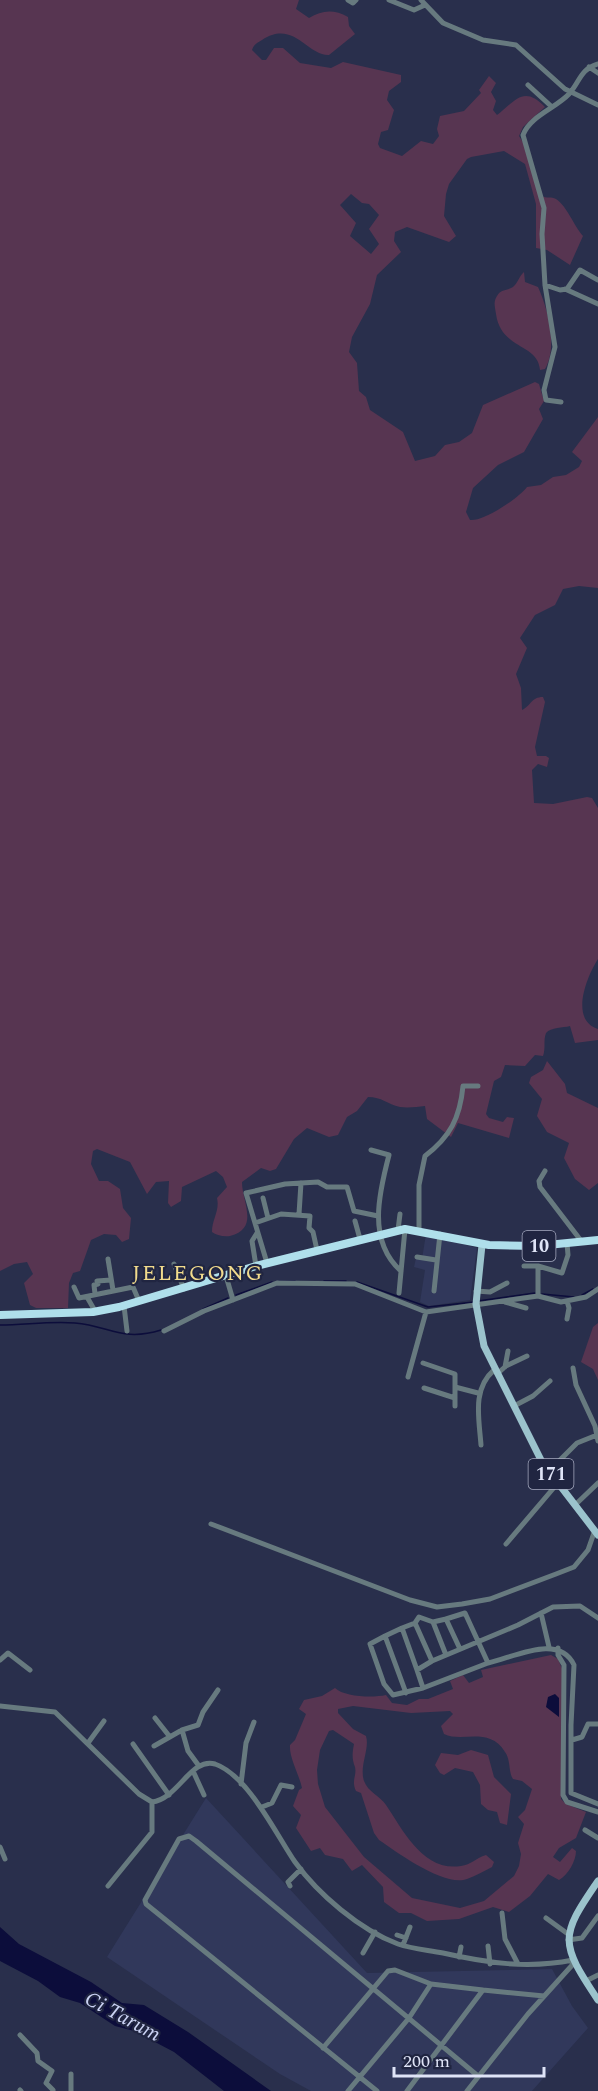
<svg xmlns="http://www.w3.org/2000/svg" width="598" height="2091" viewBox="0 0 598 2091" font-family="Spectral,serif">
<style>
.built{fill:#31385b}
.green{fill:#573551;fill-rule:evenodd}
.water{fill:#0c0d3b}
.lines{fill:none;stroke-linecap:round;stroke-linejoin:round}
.stream{stroke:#0c0d3b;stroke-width:1.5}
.minor{stroke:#677a7f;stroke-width:5}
.major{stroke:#9bc3cc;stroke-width:7}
.highway{stroke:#afdfeb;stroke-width:8}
.labels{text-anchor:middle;stroke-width:4.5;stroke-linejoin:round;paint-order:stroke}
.shield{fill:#202541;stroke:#a6abc0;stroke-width:1.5}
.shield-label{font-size:18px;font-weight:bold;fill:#dfe4f7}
.water-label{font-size:21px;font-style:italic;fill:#cad2f3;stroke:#202541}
.quarter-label{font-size:22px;letter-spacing:1.5px;fill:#f1db8d;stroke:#202541}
</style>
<rect width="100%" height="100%" fill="#292f4c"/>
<!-- built -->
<path class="built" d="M426 1234 477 1248 470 1300 429 1306 420 1302 425 1270 414 1267 416 1258 422 1259Z
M206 1798 367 1973 552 1969 572 2006 588 2028 532 2091H311L280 2074 107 1957Z"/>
<!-- green -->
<path class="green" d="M0 0H299L296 9 309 18C322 10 334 9 348 17L349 26 355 34 329 55C307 56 294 19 262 40 257 43 254 44 252 50L262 60H266L274 48H283L300 63 331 68 343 62 401 75V82L389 91 387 100 394 110 388 130 381 132 378 144 380 148 402 156 421 141 433 144 439 136 437 129 440 116 464 111 481 93 479 90 489 76 496 83 491 92 496 101 493 110 497 115C516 100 524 85 545 107L523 127 519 136 526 147 541 196C547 199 551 196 556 199 567 206 574 226 583 236L570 265 547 250 536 248V204L525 164 504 151 471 157 467 159 449 184 446 194 444 216 456 236 449 242 407 227 395 232 394 241 401 252 377 275 370 304 352 337 349 352 357 363 359 391 366 397 370 410 403 432 415 461 435 456 445 445 459 442 472 433 483 405 535 382 539 384 544 401 539 409 543 419 524 452 498 465 473 488 466 512 470 520C483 522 519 498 527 487L541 485 553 477 566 475 579 467 582 461 572 452 598 417V588L579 586 563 589 555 605 535 615 520 638 527 648 516 674 521 688 522 710C531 706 531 697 543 697L545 702 535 747 537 756H546L549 758 547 767 538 764 532 770 534 803 553 804 587 797 592 798 598 808V959C587 976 569 1020 598 1029V1040L575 1043 570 1026C563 1028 551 1027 546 1033 543 1041 546 1047 543 1056L535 1055 525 1066 505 1065 501 1077 494 1081 486 1114 489 1118 503 1122 507 1117 514 1118 509 1138 458 1123 451 1137 427 1119 425 1106C417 1107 408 1108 400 1107 387 1104 382 1097 368 1097L357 1111 347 1117 338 1135 329 1137 307 1128 294 1139 276 1169 270 1171 261 1168 242 1182C242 1202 260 1228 230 1236 223 1237 216 1235 212 1232 212 1219 220 1211 217 1198L227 1187 223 1177 216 1171 182 1187 181 1201 171 1207 168 1203 169 1181 156 1182 147 1194 130 1162 97 1149 93 1151 91 1164 99 1181H108L120 1189 123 1208 131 1218 129 1239 122 1242 116 1235 104 1234 91 1240 80 1271 73 1273 69 1283 68 1308H36L30 1305 24 1283 33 1274 27 1262 14 1264 0 1271ZM351 194 362 203 369 204 379 215 369 229 379 244 371 254 350 236 356 223 340 205Z
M524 272 525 282 538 287C548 309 558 347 545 369L540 370C538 343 501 350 496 314 495 307 493 302 497 296 501 289 507 291 513 287 518 283 519 276 524 272Z
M547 1061 565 1084 567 1093 598 1108V1183L589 1190 575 1179 564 1158 569 1143 547 1132 537 1116 542 1099 529 1083 531 1077 543 1070Z
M598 1323V1380L593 1369 581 1362 593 1327Z
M551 1655 558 1659 563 1671 561 1799 566 1804 586 1812 576 1838 559 1848 553 1857 560 1862 572 1848 576 1851C576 1861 568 1875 559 1880L548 1874 530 1896 509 1912 493 1907 459 1919 427 1921 411 1913H399L384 1902 383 1887 362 1865 352 1871 343 1859 325 1855 320 1848 311 1851 296 1828 301 1815 293 1806 299 1790 302 1788C299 1774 289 1758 290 1745L295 1740 306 1714 299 1709 304 1700 322 1696 335 1688C344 1697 373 1698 386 1695L392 1703 407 1705 419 1699H428L453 1689 450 1681 463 1675 469 1683 483 1677 481 1670ZM353 1706 411 1713 450 1711 453 1714 441 1726 444 1734C462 1743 489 1726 505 1752 511 1760 508 1771 513 1779L522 1781 532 1789 525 1810 518 1817 524 1824 518 1843 521 1854 519 1866 514 1876 484 1901 460 1908 412 1898 364 1857 325 1807 318 1784 317 1770 320 1750 329 1731 333 1730 354 1744C352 1754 352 1759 355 1767 357 1776 351 1780 356 1791L361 1793 374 1833 379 1840C398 1853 444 1887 467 1879 475 1876 484 1871 492 1867L494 1862 486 1855C476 1858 471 1865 461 1866 423 1872 403 1830 386 1805 380 1796 368 1792 364 1781 359 1766 370 1749 366 1736L353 1729 338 1713V1709Z
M471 1750 488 1755 494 1777 511 1794 507 1825 500 1823 497 1812 488 1810 481 1804 480 1785 473 1772 455 1768 444 1775 440 1773 435 1765 441 1753 458 1755Z"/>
<!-- water -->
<path class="water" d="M555 1694 559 1698V1717L546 1707 548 1697Z
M0 1927 19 1944 91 1982 122 2003 144 2005 188 2032 271 2091H224L174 2052 134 2031 115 2026 80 2003 60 1997 38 1981 0 1961Z"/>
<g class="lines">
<!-- stream -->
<path class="stream" d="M279 1281H295
M324 1281H346
M357 1282 428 1307 474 1302
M542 1294 574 1297
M236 1295 272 1282
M582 1295 593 1289
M478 1301 535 1293
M203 1309 228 1298
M0 1325C25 1325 49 1321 75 1323 110 1326 122 1342 161 1330"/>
<!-- minor -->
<path class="minor" d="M348 0 353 3 356 0
M389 0 414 10 425 5
M421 0 443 23 483 40 516 45 565 89 598 105
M589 67 598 73
M528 85 552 107
M545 285 560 290 567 289 580 270 598 280
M565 289 598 304
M561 402 546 400 544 390 555 347 545 285 542 234 544 208 523 135C530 116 556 108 569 94 580 82 580 69 598 64
M371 1150 389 1155C379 1193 367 1241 401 1271
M545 1171 539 1181 540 1187 582 1242
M263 1198 268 1218
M299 1214 301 1183
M355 1221 360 1239
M255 1223 281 1214 310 1216 309 1228 313 1232 317 1250
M398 1230 400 1214
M419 1230V1185L425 1156C450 1137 460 1118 463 1086H478
M417 1257 436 1260
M108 1259 113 1290
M267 1263 246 1193 285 1184 318 1182 327 1187H347L354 1211 378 1216
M174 1264 184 1289
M256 1266 252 1241 257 1233
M524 1266H538V1296
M538 1266 562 1273 568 1255 567 1243
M226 1276 233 1300
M74 1287 79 1298 133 1287 139 1301
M434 1291 440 1234
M476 1291 490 1292 507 1283
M399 1293 405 1229
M95 1294 94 1285 98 1284 97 1281 111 1280
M87 1297 95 1311
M567 1301 569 1308 567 1319
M505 1302 526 1308
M124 1306 127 1331
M164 1331 204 1311 277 1283 355 1284 426 1312 538 1296 561 1302 586 1297 598 1289
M423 1363 455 1374V1387L478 1393
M505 1367 508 1351
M573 1368 576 1385 595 1426 598 1441
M497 1374 506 1366 527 1356
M408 1377 426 1312
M424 1388 455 1398
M455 1406V1387
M514 1406 533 1396 550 1381
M481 1445C479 1418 472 1389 494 1370
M549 1471 577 1443 597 1435
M575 1505 598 1483
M211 1524 410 1600 437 1607 462 1604 490 1599 556 1574 574 1567 588 1550 595 1530
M506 1544 557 1484
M541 1613 549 1647
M433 1622 446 1655
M415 1623 432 1661
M402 1628 385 1636 406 1693
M385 1636 370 1644 384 1684 393 1695 423 1688 488 1663 465 1613 446 1619
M558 1648V1655L564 1665 563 1795 567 1802 598 1812
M460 1649 446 1619 433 1622 419 1617 415 1623 402 1628 417 1670 432 1661 518 1625 553 1607 580 1606 598 1618
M0 1660 8 1653 30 1670
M488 1663C515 1657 559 1633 574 1665L571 1725V1793L598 1804
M417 1670 423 1688
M0 1706 55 1712 139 1794 152 1802C178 1799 191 1757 215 1764 248 1775 277 1836 295 1862 318 1894 360 1930 398 1944 412 1949 428 1950 443 1953 487 1963 528 1969 573 1960
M155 1718 170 1737
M182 1730 198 1725 203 1712 218 1690
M572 1740 582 1737 588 1724H598
M88 1743 104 1721
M133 1744 169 1795
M154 1746 182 1730 188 1751 199 1766
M193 1771 204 1795
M241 1784 246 1743 254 1722
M262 1807 272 1803 281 1785 292 1787
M585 1830 598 1838
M0 1847 5 1859
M108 1886 152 1832V1802
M290 1886 288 1882 301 1869
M502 1913 505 1939 518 1964
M546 1918 568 1934
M397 1935 406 1938
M568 1940 582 1938 598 1916
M403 1945 410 1927
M488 1946 490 1964
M363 1953 375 1932
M459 1957 461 1947
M586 1981 598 1975
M20 2035 37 2053 38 2061 52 2071 46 2083 53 2090
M323 2048 388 1971 395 1970 431 1984
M20 2090 21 2091
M71 2091V2074
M348 2091 409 2018 431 1984 483 1990
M377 2091 146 1904 145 1900 179 1839 189 1836 196 1841 478 2076
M407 2091 483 1990 544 1996
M467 2091 528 2014 575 1962"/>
<!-- major -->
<path class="major" d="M482 1245 476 1304 484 1346 542 1462 598 1535
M598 1881C559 1937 560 1943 598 2000"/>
<!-- highway -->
<path class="highway" d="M0 1315 93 1312 119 1307 256 1266 405 1229 489 1245 537 1246 598 1240"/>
</g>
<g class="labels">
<!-- shield labels -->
<g class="shield">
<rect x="522.5" y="1231" width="33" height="30" rx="4.5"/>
<rect x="528.5" y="1459" width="45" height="30" rx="4.5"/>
</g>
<g class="shield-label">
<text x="539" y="1252">10</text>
<text x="551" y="1480">171</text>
</g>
<!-- water labels -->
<g class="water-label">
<text transform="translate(123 2016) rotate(28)" y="7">Ci Tarum</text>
</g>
<!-- quarter labels -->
<g class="quarter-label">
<text x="198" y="1280">JELEGONG</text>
</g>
</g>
<!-- scale -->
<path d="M394 2067v9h150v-9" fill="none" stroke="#dfe4f7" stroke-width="3"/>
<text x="403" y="2067" font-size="18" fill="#dfe4f7" stroke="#202541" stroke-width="4.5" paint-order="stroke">200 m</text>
</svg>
